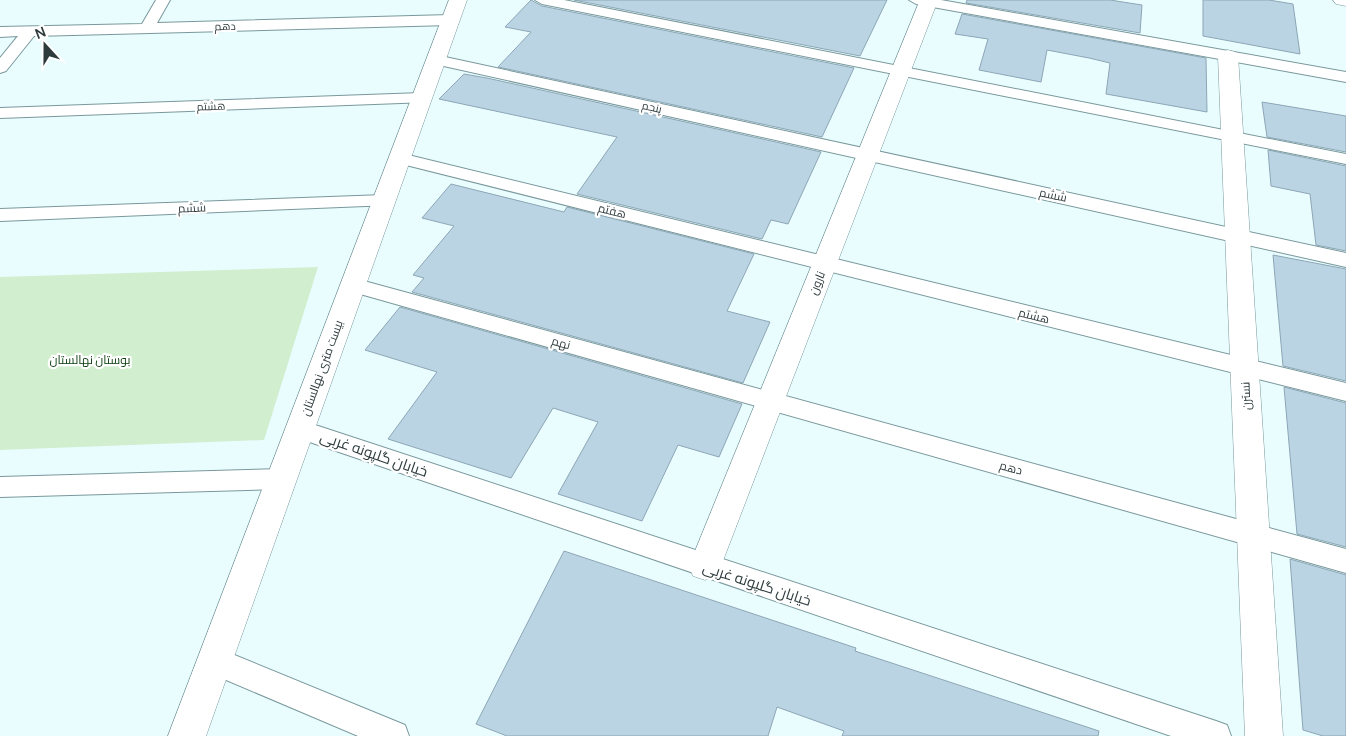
<svg xmlns="http://www.w3.org/2000/svg" width="1346" height="736" viewBox="0 0 1346 736" font-family="Manrope,Cairo,sans-serif">
<style>
.green{fill:#d1eecf}
.building{fill:#bbd4e4;stroke:#8da6b5}
.lines{fill:none;stroke-linecap:round;stroke-linejoin:round}
.minor-casing{stroke:#79989c;stroke-width:2}
.tertiary-casing{stroke:#79989c;stroke-width:1}
.minor{fill:#fff;fill-rule:evenodd}
.tertiary{fill:#fff;fill-rule:evenodd}
.labels{text-anchor:middle;stroke-width:4.5;stroke-linejoin:round;paint-order:stroke}
.far-street-label{font-size:11px;fill:#2e3b3d;stroke:#fff}
.street-label{font-size:12px;fill:#2e3b3d;stroke:#fff}
.park-label{font-size:12px;fill:#093c0c;stroke:#fff}
.near-street-label{font-size:15px;fill:#2e3b3d;stroke:#fff}
</style>
<rect width="100%" height="100%" fill="#e9fdff"/>
<!-- green -->
<path class="green" d="M318 267 264 440 0 450V277Z"/>
<!-- building -->
<path class="building" d="M531 0 542 6 854 68 822 137 498 67 531 32 505 27Z
M574 0H887L860 56Z
M967 0H1110L1142 5 1140 33 966 3Z
M1203 0H1269L1293 4 1300 54 1203 36Z
M962 14 1206 58 1207 112 1106 94 1110 63 1089 58 1047 50 1041 82 979 70 988 39 955 34Z
M464 74 487 78 821 152 788 224 771 220 762 239 577 194 617 137 439 99Z
M1262 102 1346 116V152L1267 137Z
M1268 150 1346 166V251L1316 245 1310 194 1271 186Z
M451 184 564 212 567 207 754 254 727 311 770 322 743 383 412 292 424 278 413 275 454 226 422 218Z
M1273 255 1346 269V381L1283 366Z
M400 307 735 402 742 404 719 457 678 445 642 521 558 494 598 422 553 408 511 478 388 439 437 372 365 350Z
M1284 387 1346 403V547L1297 534Z
M564 551 856 648 855 651 1099 731 1098 736H842L844 731 777 707 768 736H507L476 724Z
M1290 559 1346 575V736H1323L1303 730Z"/>
<g class="lines">
<defs>
<path id="minor" d="M156 0H170L157 23 450 15 458 20 450 25 34 36 6 71 0 73V58L18 36 0 37V27L142 24Z
M535 0H564L1346 154V164L542 4Z
M909 0H941L1346 72V82L916 4Z
M436 55 1346 253V267L430 63 428 60Z
M422 93 428 94 430 98 428 102 0 118V108Z
M400 153 1346 383V401L394 162 391 158 394 154Z
M384 195 391 197 393 201 391 205 0 221V209Z
M353 278 1346 549V573L346 290 343 285 346 280Z
M300 420 1216 721 1227 725 1231 736H1171L292 436 288 429 292 422Z
M282 469 291 472 294 479 291 486 282 489 0 497V477Z
M215 647 405 725 409 736H358L205 671 201 661 205 651Z"/>
<path id="tertiary" d="M449 0H467L206 736H168Z
M920 0H938L721 566 717 576 705 580 693 576 689 566Z
M1333 0H1346V6L1336 4Z
M1228 50 1235 52 1238 56 1283 736H1245L1218 56 1221 52Z"/>
</defs>
<!-- minor casing -->
<use href="#minor" class="minor-casing"/>
<!-- tertiary casing -->
<use href="#tertiary" class="tertiary-casing"/>
<!-- minor -->
<use href="#minor" class="minor"/>
<!-- tertiary -->
<use href="#tertiary" class="tertiary"/>
</g>
<g class="labels">
<!-- far-street labels -->
<g class="far-street-label">
<text transform="translate(225 26) rotate(-1)" y="4">دهم</text>
<text transform="translate(211 106) rotate(-2)" y="4">هشتم</text>
<text transform="translate(652 107) rotate(12)" y="4">پنجم</text>
</g>
<!-- street labels -->
<g class="street-label">
<text transform="translate(1053 195) rotate(12)" y="4">ششم</text>
<text transform="translate(192 208) rotate(-2)" y="4">ششم</text>
<text transform="translate(612 211) rotate(14)" y="4">هفتم</text>
<text transform="translate(817 283) rotate(-68)" y="4">نارون</text>
<text transform="translate(1034 316) rotate(14)" y="4">هشتم</text>
<text transform="translate(561 343) rotate(16)" y="4">نهم</text>
<text transform="translate(322 368) rotate(-70)" y="4">بیست متری نهالستان</text>
<text transform="translate(1246 396) rotate(-93)" y="4">نسترن</text>
<text transform="translate(1011 468) rotate(15)" y="4">دهم</text>
</g>
<!-- park labels -->
<g class="park-label">
<text x="90" y="364">بوستان نهالستان</text>
</g>
<!-- near-street labels -->
<g class="near-street-label">
<text transform="translate(374 454) rotate(19)" y="5">خیابان گلپونه غربی</text>
<text transform="translate(757 584) rotate(18)" y="5">خیابان گلپونه غربی</text>
</g>
</g>
<!-- north arrow -->
<g transform="translate(45 45) rotate(339)" stroke="#ffffff" stroke-width="4" paint-order="stroke">
<path d="M0-4L9 19L0 12L-9 19Z" fill="#2e3b3d"/>
<text y="-8" font-size="14" font-weight="bold" text-anchor="middle" fill="#2e3b3d">N</text>
</g>
</svg>
